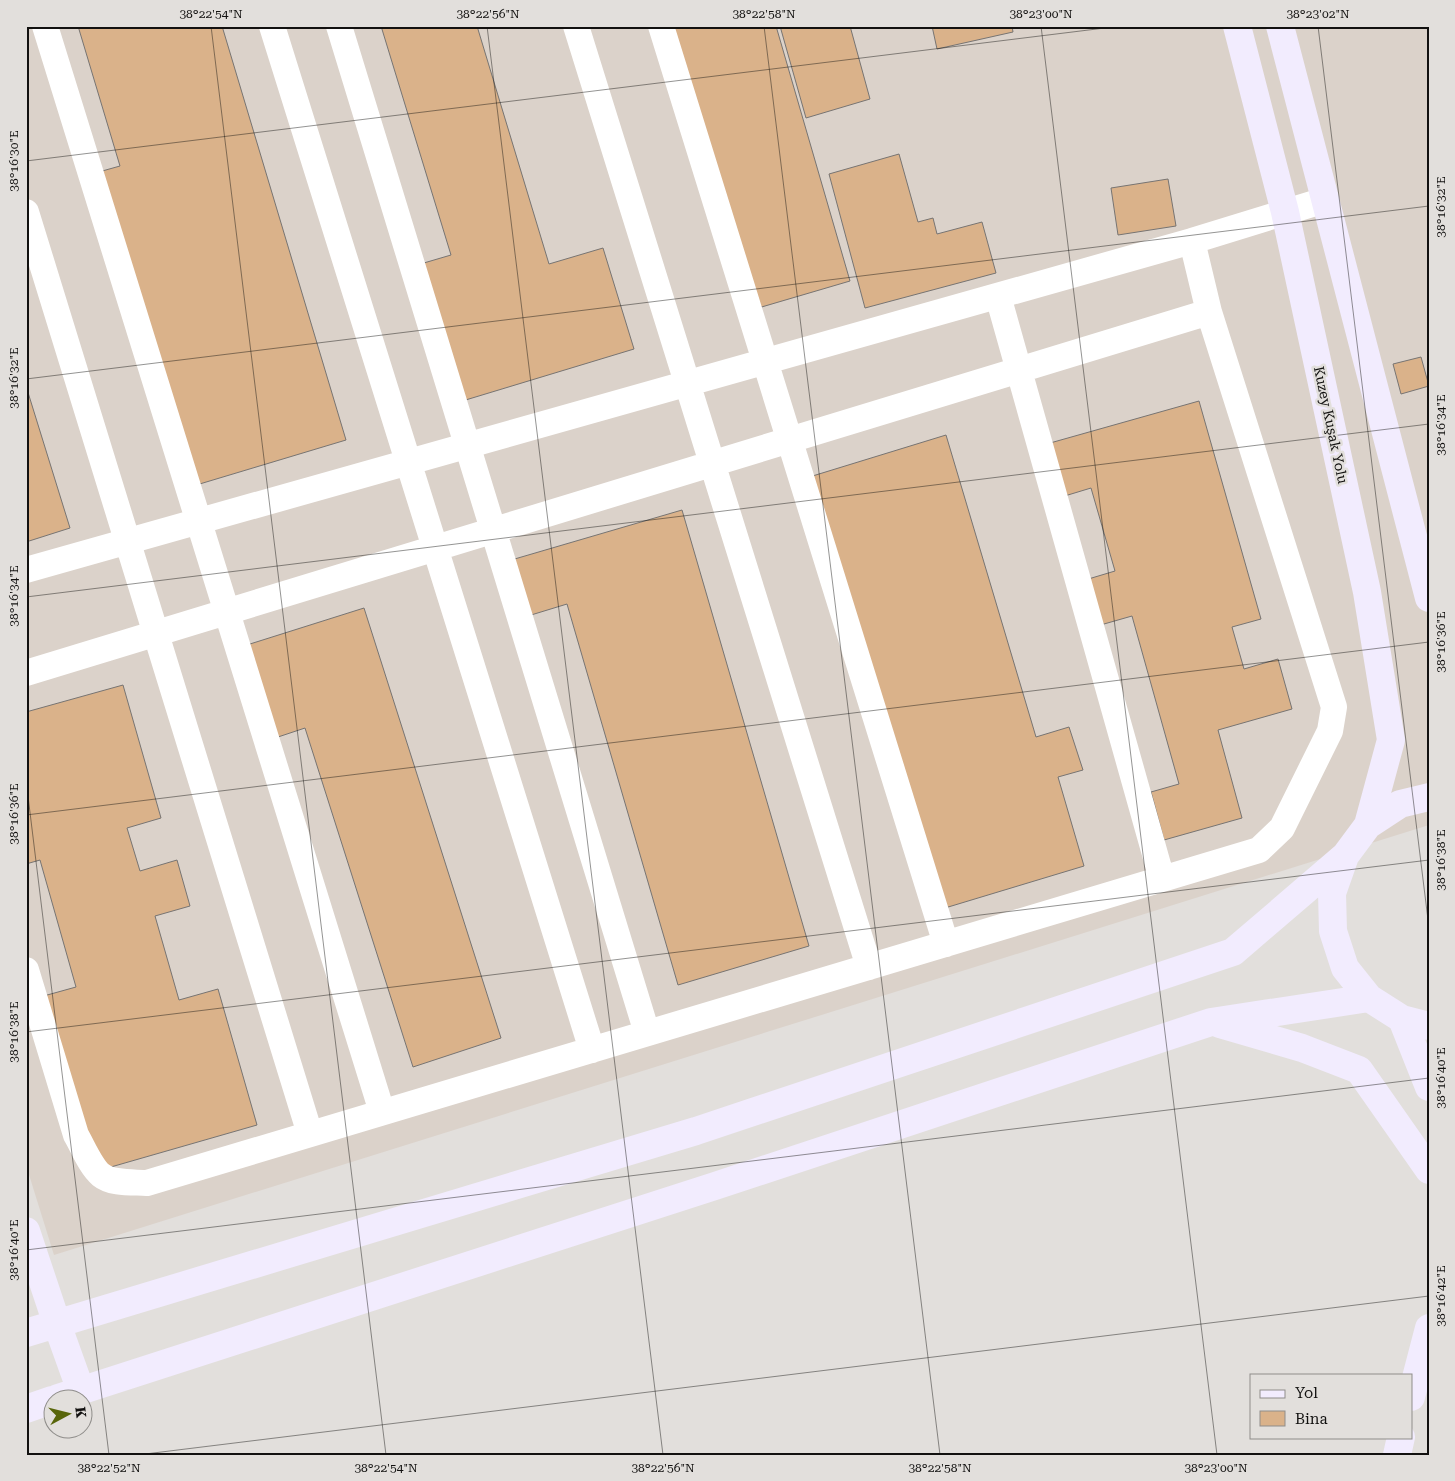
<svg xmlns="http://www.w3.org/2000/svg" width="1455" height="1481" viewBox="0 0 1455 1481" font-family="'Roboto Serif',serif">
<style>
.built{fill:#dbd2ca}
.building{fill:#dab28a;stroke:#777472}
.lines{fill:none;stroke-linecap:round;stroke-linejoin:round}
.street{stroke:#fff;stroke-width:26}
.secondary{stroke:#f2ecfe;stroke-width:28}
.ticks{fill:none;stroke:#121110;stroke-width:1;stroke-opacity:0.45}
.labels{text-anchor:middle;stroke-width:5;stroke-linejoin:round;paint-order:stroke}
.street-label{font-size:14px;fill:#121110;stroke:#e2dfdc}
.neatline{fill:none;stroke:#121110;stroke-width:2}
.ticks-label{font-size:12px;text-anchor:middle;fill:#121110}
</style>
<rect width="100%" height="100%" fill="#e2dfdc"/>
<!-- built -->
<path class="built" d="M26 26H1429V825L54 1255 26 1165Z"/>
<!-- building -->
<path class="building" d="M78 26H222L346 440 183 489 88 175 120 166Z
M381 26H477L549 264 603 248 634 349 459 402 417 265 451 255Z
M664 26H776L850 281 748 311Z
M780 26H850L870 99 806 118Z
M932 26H1012L1013 32 937 49Z
M899 154 918 222 933 218 937 234 982 222 996 273 865 308 829 174Z
M1168 179 1176 226 1118 235 1111 188Z
M1421 357 1429 386 1401 394 1393 364Z
M26 386 70 528 26 542Z
M1199 401 1261 619 1232 627 1244 669 1278 659 1292 709 1218 730 1242 818 1164 840 1151 792 1179 784 1132 616 1097 626 1085 580 1115 571 1091 488 1058 498 1043 445Z
M946 435 1036 737 1069 727 1083 770 1058 777 1084 866 935 911 806 478Z
M682 510 809 946 678 985 567 604 518 619 501 563Z
M364 608 501 1038 413 1067 305 728 260 743 231 650Z
M123 685 161 818 127 828 140 871 177 860 190 906 155 916 179 1000 218 989 257 1125 90 1173 40 997 76 987 40 860 26 864V712Z"/>
<g class="lines">
<!-- street -->
<path class="street" d="M45 26 382 1112
M272 26 592 1050
M339 26 647 1033
M576 26 869 967
M661 26 946 944
M26 212 310 1134
M1192 241 1325 200
M998 296 1162 879
M26 570 1192 241 1209 312 26 673
M26 970 76 1135C83 1147 91 1167 101 1175 112 1184 133 1182 147 1183L1259 850 1282 828 1330 731 1334 707 1209 312"/>
<!-- secondary -->
<path class="secondary" d="M1237 26 1285 212 1367 592 1391 740 1368 825
M1280 26 1429 598
M1429 797 1400 804 1368 825 1345 856 1332 893 1333 931 1345 968 1369 998 1402 1019 1429 1026
M1402 1019 1429 1087
M1220 1024 1302 1048 1359 1070 1429 1170
M26 1231 57 1324 81 1391
M26 1333 696 1131 1233 952 1345 856
M1411 1397 1429 1328
M58 1398 715 1186 1211 1022 1369 998
M26 1409 52 1400
M1397 1455 1401 1437"/>
</g>
<!-- ticks -->
<path class="ticks" d="M211 26 386 1455M487 26 663 1455M764 26 940 1455M1041 26 1217 1455M1318 26 1429 928M26 161 1121 26M26 379 1429 206M26 597 1429 424M26 780 109 1455M26 815 1429 642M26 1032 1429 860M26 1250 1429 1078M137 1455 1429 1296"/>
<g class="labels">
<!-- street labels -->
<g class="street-label">
<text transform="translate(1331 425) rotate(78)" y="5">Kuzey Kuşak Yolu</text>
</g>
</g>
<!-- border -->
<rect width="1455" height="1481" fill="none" stroke="#e2dfdc" stroke-width="55"/>
<!-- legend -->
<rect x="1250" y="1374" width="162" height="65" fill="#e2dfdc" stroke="#8f8d8a"/>
<rect x="1260" y="1390" width="25" height="8" fill="#f2ecfe" stroke="#8f8d8a"/>
<text x="1295" y="1398" font-size="15" fill="#121110">Yol</text>
<rect x="1260" y="1411" width="25" height="15" fill="#dab28a" stroke="#8f8d8a"/>
<text x="1295" y="1424" font-size="15" fill="#121110">Bina</text>
<!-- north arrow -->
<g transform="translate(68 1414) rotate(83)"><circle r="24" fill="#e2dfdc" stroke="#8f8d8a"/>
<path d="M0-4L9 19L0 12L-9 19Z" fill="#58650a"/>
<text y="-8" font-size="14" font-weight="bold" text-anchor="middle" fill="#121110">K</text>
</g>
<rect x="28" y="28" width="1400" height="1426" class="neatline"/>
<g class="ticks-label">
<text x="211" y="18">38°22'54"N</text>
<text x="488" y="18">38°22'56"N</text>
<text x="764" y="18">38°22'58"N</text>
<text x="1041" y="18">38°23'00"N</text>
<text x="1318" y="18">38°23'02"N</text>
<text transform="translate(14 161) rotate(-90)" y="4">38°16'30"E</text>
<text transform="translate(1441 207) rotate(-90)" y="4">38°16'32"E</text>
<text transform="translate(14 378) rotate(-90)" y="4">38°16'32"E</text>
<text transform="translate(1441 425) rotate(-90)" y="4">38°16'34"E</text>
<text transform="translate(14 596) rotate(-90)" y="4">38°16'34"E</text>
<text transform="translate(1441 642) rotate(-90)" y="4">38°16'36"E</text>
<text transform="translate(14 814) rotate(-90)" y="4">38°16'36"E</text>
<text transform="translate(1441 860) rotate(-90)" y="4">38°16'38"E</text>
<text transform="translate(14 1032) rotate(-90)" y="4">38°16'38"E</text>
<text transform="translate(1441 1078) rotate(-90)" y="4">38°16'40"E</text>
<text transform="translate(14 1250) rotate(-90)" y="4">38°16'40"E</text>
<text transform="translate(1441 1296) rotate(-90)" y="4">38°16'42"E</text>
<text x="109" y="1472">38°22'52"N</text>
<text x="386" y="1472">38°22'54"N</text>
<text x="663" y="1472">38°22'56"N</text>
<text x="940" y="1472">38°22'58"N</text>
<text x="1216" y="1472">38°23'00"N</text>
</g>
</svg>
